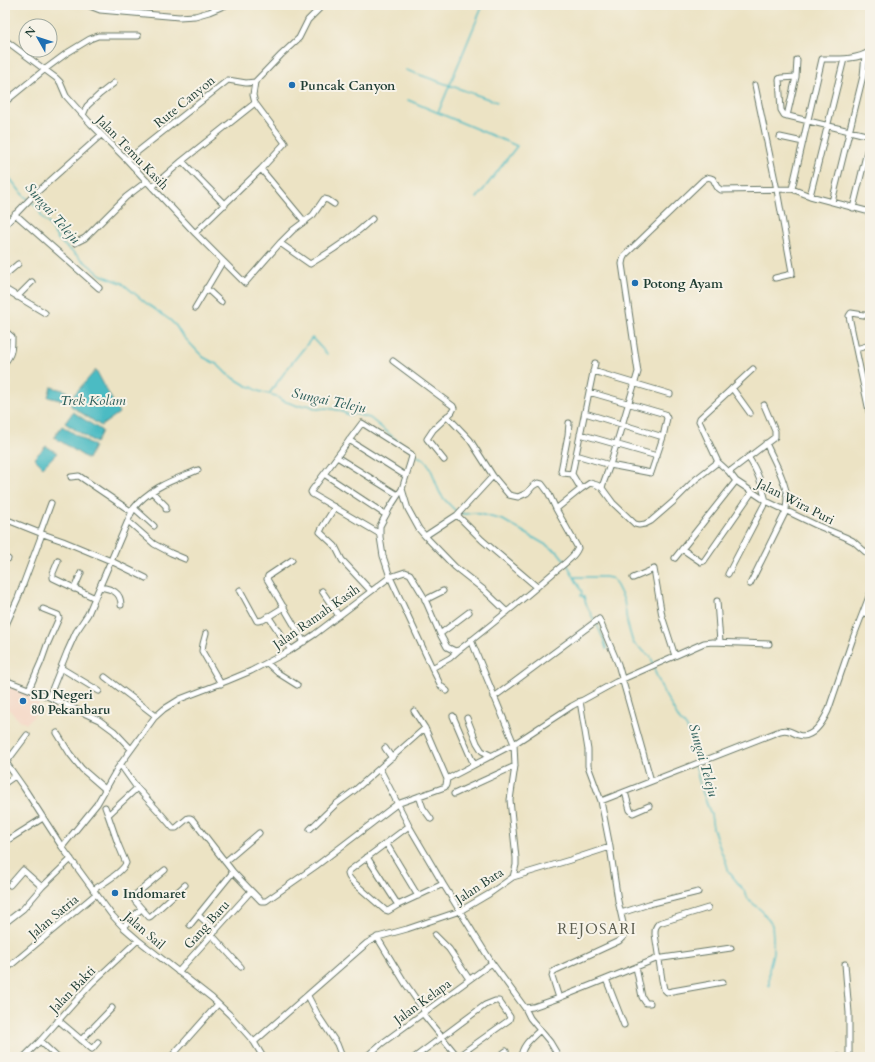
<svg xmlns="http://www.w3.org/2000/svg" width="875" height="1062" viewBox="0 0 875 1062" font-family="Cardo,serif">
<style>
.built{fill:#f4d3c0}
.water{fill:#4cbbc3;stroke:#367c7c}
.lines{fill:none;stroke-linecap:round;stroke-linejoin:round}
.stream{stroke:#4cbbc3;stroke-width:1.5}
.minor-casing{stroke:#677766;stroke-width:7}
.minor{stroke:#fff;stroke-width:5}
.poi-dot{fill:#1f6fb2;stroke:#f7f3e8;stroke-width:1.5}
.labels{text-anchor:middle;stroke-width:4;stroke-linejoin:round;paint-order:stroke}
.poi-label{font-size:13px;font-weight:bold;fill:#1f3d34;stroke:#f7f3e8;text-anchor:start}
.street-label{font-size:13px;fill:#1f3d34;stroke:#f7f3e8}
.water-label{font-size:14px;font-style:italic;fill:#2a5c58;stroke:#f7f3e8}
.quarter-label{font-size:15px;letter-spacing:1px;fill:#5e6052;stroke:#f7f3e8}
</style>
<rect width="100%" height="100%" fill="#f7f3e8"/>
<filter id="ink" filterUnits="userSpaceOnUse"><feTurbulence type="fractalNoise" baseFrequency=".025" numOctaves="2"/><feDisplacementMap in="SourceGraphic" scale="8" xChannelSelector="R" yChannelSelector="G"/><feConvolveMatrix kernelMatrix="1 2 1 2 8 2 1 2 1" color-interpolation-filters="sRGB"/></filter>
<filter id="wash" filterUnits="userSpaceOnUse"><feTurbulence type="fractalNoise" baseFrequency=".012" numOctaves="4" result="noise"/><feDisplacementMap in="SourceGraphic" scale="16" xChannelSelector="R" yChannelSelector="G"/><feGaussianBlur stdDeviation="0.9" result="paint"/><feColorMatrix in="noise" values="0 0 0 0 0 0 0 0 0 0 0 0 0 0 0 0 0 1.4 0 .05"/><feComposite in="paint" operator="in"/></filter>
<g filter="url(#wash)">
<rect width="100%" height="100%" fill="#ece3c4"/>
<!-- built -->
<path class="built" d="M5 682 42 697 33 717 26 724 17 718 5 705Z"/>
<!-- water -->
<path class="water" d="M96 370 119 413 101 426 71 406V398Z
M51 387 67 391 64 401 48 397Z
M73 412 102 431 96 443 65 423Z
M62 426 94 446 88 459 54 437Z
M46 446 57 453 43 467 34 458Z"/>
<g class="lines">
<!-- stream -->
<path class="stream" d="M406 70 497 102
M408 100 517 146 477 198
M438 113 483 5
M5 172 23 195 33 203 39 210 43 219 49 224 58 239 64 245 101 275 122 283 146 303 170 320 176 326 181 334 203 357 218 365 227 374 247 386 252 387 258 391 276 396 281 400 298 406 308 405 317 409 326 408 338 410 349 415 355 414 370 418 405 447
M269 394 287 369 312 338 327 354
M413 453C416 456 422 458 424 459 432 466 435 482 439 491 443 500 450 505 457 512
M461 513 464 514 475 513 503 520 558 552 565 561
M567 564 582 592 581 596 584 597 586 604 594 620
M574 577H605L611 578 614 580 624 600 627 622 633 643 651 657 655 672 664 693 680 721 686 726 690 735 695 762
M596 623 604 640 606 649
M696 766 699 782 711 815 713 828 721 851 726 862 729 872 745 892 748 899 763 912 772 925 773 938V952L769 970V986"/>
</g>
</g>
<g filter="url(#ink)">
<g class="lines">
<defs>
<path id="minor" d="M87 5 100 10 179 17 195 16 209 12 226 5
M5 40 56 78 60 82 66 96 91 124 127 160 195 233 245 283 280 243 293 230 313 215 324 199 328 200 334 204
M796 77 781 78 779 79 781 110 784 115 870 136
M755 85 777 190 792 272V274L775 278
M5 102 44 70 67 53 90 39 98 36H138
M83 115 87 106 100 94 114 83
M787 116 796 77 797 60
M780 137 803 142
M127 160 228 80 246 83 255 82 281 55 299 38 308 20 323 5
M182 161 225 205
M261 169 305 222
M152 187 182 161 255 103
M792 189 822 59C837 59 859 60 870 51
M810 196 844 59
M832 202 863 76 865 55
M853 208 870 139
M15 214 99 288
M5 225 34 195 101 135
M195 233 261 169 285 143 255 103 253 95 255 82
M75 243 85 238 126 197 147 181
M280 243 310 264C332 251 353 237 372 219
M5 275 18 264
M206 288 221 302
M5 289 45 313
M17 297 32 282
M195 308 223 261
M870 316 851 313 849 316 870 416
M5 331 12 337C12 347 12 355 5 362
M856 349 870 345
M393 361 453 406 454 408 452 412 433 430 427 439 444 460
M593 371 670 394
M732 388 750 413
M869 390H870
M585 413 663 437
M447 416 470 440 493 476 509 495 518 497 527 493 533 486 538 483 542 484 548 492 556 509
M569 423 568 435 561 471 563 473 572 474
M580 434 657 456
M349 440 406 476
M576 455 610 465 651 473 663 437 667 418 665 414 589 392
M337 457 398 495
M718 462 700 423 699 421 700 418 753 369
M729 472 775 437V431L764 405
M324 474 312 490 311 492 312 494 380 534
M71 477 79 476 132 512
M602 488 603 484 610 465 638 372 622 264 623 259 625 255 703 180C707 177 709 177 713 179L717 187 721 190 792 189 810 196 870 212
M402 489 408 509 419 529 425 536 455 567 484 590 507 612
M581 489 572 474 595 363
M152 492 166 506V509
M335 507 323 526 320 532 335 546 342 560 371 591
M134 508 154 526
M386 515 324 474 362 423 411 454 412 456 411 460 402 489 389 509 380 526V537L383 556 390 577 434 672 441 686 447 691
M457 515 482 540 537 587
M5 519 40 533 63 541 111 561 146 578
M128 521 154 544 171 553 185 559
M40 533 51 503
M425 536 457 515 493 476
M682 549 701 562 704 561 752 492
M5 558 8 559
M675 558 736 481
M292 560 268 576 267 579 304 642
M58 561 53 573V578L95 598
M728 574 766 501C762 486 758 471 748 457
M633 578 654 569 662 616 675 656
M750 584 786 511C786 507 787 502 787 498 786 481 773 459 766 443
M100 587C112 589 121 592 121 605
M74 589 81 573
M240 590 257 621H258L263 620 284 607
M322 591 339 616
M425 600 443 591
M717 601 720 642
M863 612 870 615
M268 616 291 650
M5 627 18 598 42 534
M206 633 203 644 202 651 221 684
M440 634 469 612
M267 663 278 673 297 685
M61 668 99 691
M432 668 450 658 459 650
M105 677 156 716
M5 680 49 697 99 720 114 731 131 749
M29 689 41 662 47 645 59 618 58 615 43 609
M49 697 67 652 76 632 88 614 133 509C150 487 174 480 198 470
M494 697 599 619 618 664 651 781
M414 711 425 728 447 779
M453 716 474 765
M467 718 477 743 482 751 492 756
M57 733 70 754 82 769 105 789
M385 748 392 758
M5 761 24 788 62 847 111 914 123 927 138 940 212 998 230 1015 254 1042 263 1057
M6 763 27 735
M120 764 137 788
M380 769 409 826 443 884 492 963 525 1008 533 1007 559 998 656 959 731 948
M5 783 15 776
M625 792 630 810 633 813 649 806
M454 794 515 766
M419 796 423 808 431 819
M601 801 780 731C788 729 792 732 798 735 812 740 823 722 828 711L853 638 870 594
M108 815 137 788 161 814 173 828H176L188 818H190L192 819 233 872 261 901H266L316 866 397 804 445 787 446 785 447 779 514 744 572 706 616 682 704 643 712 642 769 644
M409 826 349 871 348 874 349 877 352 881 385 910 388 911 398 905 443 884
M310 829 336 804 355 790 425 728
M5 842 43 818
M386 843 418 896
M62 847 97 804 117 769 154 718 164 709 180 699 227 681 251 671 291 650 315 634 390 577 405 572 410 574 424 597 440 634 447 647 455 651 459 650C491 625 522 600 552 574 561 566 574 558 578 548L556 509 581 489 590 483 597 485 602 488 613 503 635 524 639 525 645 524 651 521 673 502 696 479 718 462 729 472 736 481 766 501 816 525 845 537 853 541 870 556
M367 857 398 905
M225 862 259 833
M165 870 135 895V901L149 917 151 916 185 885
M513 877 570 860 610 847
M10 885 23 870 42 887
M93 890C102 884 123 872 126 863L118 844 108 815 105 807
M708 908 659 923C655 927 655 929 655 934L662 980 664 989 667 992 723 982
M621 913 649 904 698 892
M198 915 216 931
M5 923 23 909 42 887 71 859
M190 925 233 872
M123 927 141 909
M212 935 241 967
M435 935 449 949 469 979
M377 937 405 983 425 1012
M845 964 849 1013V1057
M636 967 642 997 646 1003H650
M5 970 96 894
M178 972 251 891
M606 979 624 1025
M308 996 319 1017 337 1044 342 1057
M559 998 552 976 553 972 556 970 619 941 624 936 625 932 618 901 610 847 601 801 588 766V750L580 701
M525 1008 530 1018 550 1042 559 1057
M423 1014 458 1057
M58 1020 92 1049 98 1042
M81 1040 112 1008
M40 1041 57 1057
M254 1042 367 943 378 937 407 929 460 911 489 894 513 877 516 865V858L510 800 515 766 514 744 471 640
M24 1057 40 1041 91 984 138 940
M171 1057 218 1004
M366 1057 381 1044 492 963
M415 1057 485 1005 495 1001H499L510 1017 509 1020 457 1057
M498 1057 506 1051
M521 1057C522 1045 532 1038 540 1030
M830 1057H839"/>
</defs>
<!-- minor casing -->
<use href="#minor" class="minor-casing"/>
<!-- minor -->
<use href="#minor" class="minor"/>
</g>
</g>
<!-- markers -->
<g class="poi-dot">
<circle cx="292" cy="85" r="4"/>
<circle cx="635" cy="283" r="4"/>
<circle cx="23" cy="701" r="4"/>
<circle cx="115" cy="893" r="4"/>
</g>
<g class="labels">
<!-- poi labels -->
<g class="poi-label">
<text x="300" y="90">Puncak Canyon</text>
<text x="643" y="288">Potong Ayam</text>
<text x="31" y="699">SD Negeri<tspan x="31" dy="15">80 Pekanbaru</tspan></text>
<text x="123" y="898">Indomaret</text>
</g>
<!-- street labels -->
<g class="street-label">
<text transform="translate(184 101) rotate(-39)" y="5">Rute Canyon</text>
<text transform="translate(133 152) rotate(46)" y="5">Jalan Temu Kasih</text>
<text transform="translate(796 501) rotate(27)" y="5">Jalan Wira Puri</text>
<text transform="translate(316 616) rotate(-35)" y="5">Jalan Ramah Kasih</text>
<text transform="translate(479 885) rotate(-33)" y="5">Jalan Bata</text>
<text transform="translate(53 916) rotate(-40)" y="5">Jalan Satria</text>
<text transform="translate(206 924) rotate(-48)" y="5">Gang Baru</text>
<text transform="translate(145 930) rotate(41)" y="5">Jalan Sail</text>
<text transform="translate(72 989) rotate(-46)" y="5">Jalan Bakti</text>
<text transform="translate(422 1001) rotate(-36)" y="5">Jalan Kelapa</text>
</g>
<!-- water labels -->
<g class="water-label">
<text transform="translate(53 213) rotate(49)" y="5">Sungai Teleju</text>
<text x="93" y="405">Trek Kolam</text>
<text transform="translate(329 400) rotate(12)" y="5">Sungai Teleju</text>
<text transform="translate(704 760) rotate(74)" y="5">Sungai Teleju</text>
</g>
<!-- quarter labels -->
<g class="quarter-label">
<text x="597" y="934">REJOSARI</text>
</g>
</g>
<!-- margin -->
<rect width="875" height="1062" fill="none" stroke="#f7f3e8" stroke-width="20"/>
<!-- north arrow -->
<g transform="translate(38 38) rotate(309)"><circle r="19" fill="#f7f3e8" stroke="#a1aaa0"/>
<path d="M0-3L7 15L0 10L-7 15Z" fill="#1f6fb2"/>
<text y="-6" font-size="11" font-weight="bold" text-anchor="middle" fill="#1f3d34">N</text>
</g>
</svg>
